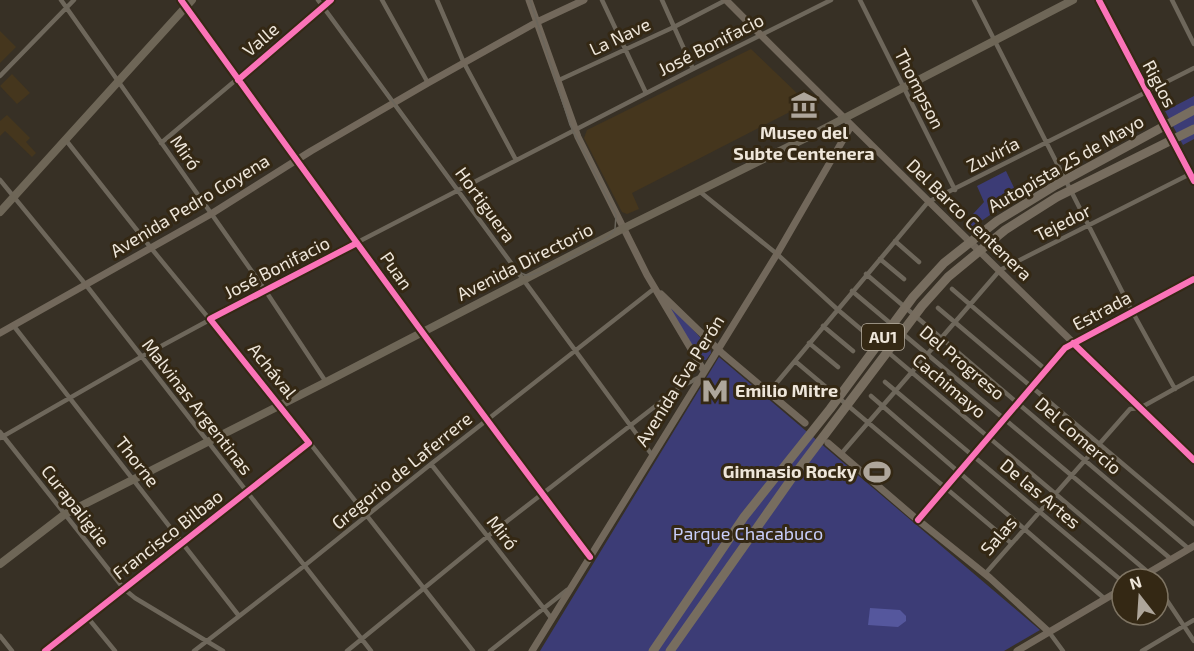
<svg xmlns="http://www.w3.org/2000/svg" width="1194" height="651" viewBox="0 0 1194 651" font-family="'Exo 2',sans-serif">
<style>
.built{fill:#45361d}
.green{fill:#3c3c76}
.water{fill:#55579d}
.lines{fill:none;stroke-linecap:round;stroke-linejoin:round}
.street{stroke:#6e675b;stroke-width:4.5}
.secondary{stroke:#72685b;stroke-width:7}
.primary{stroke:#6e6657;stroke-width:8}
.highway{stroke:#776d5f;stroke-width:9}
.tram{stroke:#6b665c;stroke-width:1.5}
.cycleway-casing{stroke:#342814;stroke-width:10}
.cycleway{stroke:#fb73b8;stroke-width:6}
.labels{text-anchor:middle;stroke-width:6;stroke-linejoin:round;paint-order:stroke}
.shield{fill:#342814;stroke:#b6ad9f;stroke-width:1.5}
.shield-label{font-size:16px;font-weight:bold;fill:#eee6da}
.street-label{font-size:18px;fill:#eee6da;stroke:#342814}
.poi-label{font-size:18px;font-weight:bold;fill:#eee6da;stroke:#342814}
.park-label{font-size:18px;fill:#c8cefa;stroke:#342814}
</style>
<rect width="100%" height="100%" fill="#373025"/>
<!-- built -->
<path class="built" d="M0 31 16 47 0 63Z
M751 49 803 99 813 94 817 98 632 193 639 209 627 214 622 212 584 138 587 130Z
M12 74 30 93 17 104 0 86Z
M7 115 30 138 26 142 36 153 32 157 5 131 0 136V121Z"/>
<!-- green -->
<path class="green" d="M1194 96V139L1183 145 1165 111Z
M1006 171 1018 196 968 230 963 225 984 202 977 186Z
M661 295 710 348 711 353 706 360H701Z
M719 357 1040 630 1004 651H540Z"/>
<!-- water -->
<path class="water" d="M870 608 900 610 906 616V621L898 627 868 625Z"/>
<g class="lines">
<!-- street -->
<path class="street" d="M61 0 265 290 326 382
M181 0C316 187 451 374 590 557
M318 0 652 455
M382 0 428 83
M437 0 464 63 516 160
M602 0 646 93
M662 0 693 69
M860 0 955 190
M974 0 1132 311 1175 389
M1099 0 1194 181
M1172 0 1194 44
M0 76 74 0
M557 81 674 27 726 0
M65 139 151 248 280 405 473 651
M161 143 331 0
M0 180 86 285 371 651
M699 191 777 254 837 309 1149 573 1153 579
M895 241 919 262
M880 259 904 279
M866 274 1189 549
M952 289 1046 370
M852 291 1171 559
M938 308 1194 524
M13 325 239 616
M823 326 853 351
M809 343 838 367
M795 361 1011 543
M885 382 1122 581
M769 392 928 202 1194 68
M871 396 1105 599
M0 432 124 589 135 598 223 651
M0 438 141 357 265 290 693 69 831 0
M841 454 1000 270 1194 172
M431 464 552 619
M918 520 1065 348 1194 279
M985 574 1130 409 1140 408 1194 378
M1158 587 1194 641
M88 618 115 651
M1049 632 1063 651
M0 636 12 651
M45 651 309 443
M194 651 304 566 431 464 655 288
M347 651 488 536 680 387 700 377
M490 651 567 590
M1142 651 1194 620"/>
<!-- secondary -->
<path class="secondary" d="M529 0 578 137 647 275 704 371
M726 0C880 155 1037 308 1194 460
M661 294 723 354 805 423
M0 333 211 214 311 151 428 83 537 22 584 0
M828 443 913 516 990 578 1049 632
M1138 579 1194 546
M532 651 777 254 851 126
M1017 651 1122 589"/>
<!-- primary -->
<path class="primary" d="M0 212 192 0
M0 564 65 514 326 382 624 228 806 138 1073 0"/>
<!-- highway -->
<path class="highway" d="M653 651 744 517 830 409 913 297 944 263 997 221 1056 185 1194 110
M670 651 792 478 922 306 948 277 1005 230 1057 197 1194 129"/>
<!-- tram -->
<path class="tram" d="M319 0 514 268C518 271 521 274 526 275 543 276 592 246 608 237L615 229 616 215 570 125 530 0"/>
<defs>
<path id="cycleway" d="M181 0C316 187 451 374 590 557
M1099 0 1194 181
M238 80 331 0
M1073 343 1194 460
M918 520 1065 348 1194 279
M45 651 309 443 210 319 357 243"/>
</defs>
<!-- cycleway casing -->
<use href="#cycleway" class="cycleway-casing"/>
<!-- cycleway -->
<use href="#cycleway" class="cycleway"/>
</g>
<!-- icons -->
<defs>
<symbol id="museum-bare" viewBox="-9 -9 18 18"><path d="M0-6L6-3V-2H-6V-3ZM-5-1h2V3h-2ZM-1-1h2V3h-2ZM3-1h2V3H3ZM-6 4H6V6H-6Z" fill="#aea69b" stroke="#342814" stroke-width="2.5" paint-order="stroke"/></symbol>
<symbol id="metro-bare" viewBox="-9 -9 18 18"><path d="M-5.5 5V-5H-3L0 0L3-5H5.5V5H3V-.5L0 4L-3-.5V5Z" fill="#aea69b" stroke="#342814" stroke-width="2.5" paint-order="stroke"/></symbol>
<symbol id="stadium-bare" viewBox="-9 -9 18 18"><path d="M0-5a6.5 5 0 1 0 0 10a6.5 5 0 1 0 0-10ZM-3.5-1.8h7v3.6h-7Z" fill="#aea69b" stroke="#342814" stroke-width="2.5" paint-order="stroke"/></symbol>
</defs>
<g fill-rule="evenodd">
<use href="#museum-bare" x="785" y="86" width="38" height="38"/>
<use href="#metro-bare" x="696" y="372" width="38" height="38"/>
<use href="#stadium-bare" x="858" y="453" width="38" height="38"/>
</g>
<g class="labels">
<!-- shield labels -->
<rect class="shield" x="862" y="324" width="42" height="26" rx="4.5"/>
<g class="shield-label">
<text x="883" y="343">AU1</text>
</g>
<!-- street labels -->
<g class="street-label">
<text transform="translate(620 37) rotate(-25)" y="6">La Nave</text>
<text transform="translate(261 40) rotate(-41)" y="6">Valle</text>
<text transform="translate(711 45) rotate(-27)" y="6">José Bonifacio</text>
<text transform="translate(1159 84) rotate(62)" y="6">Riglos</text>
<text transform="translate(919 89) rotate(63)" y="6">Thompson</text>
<text transform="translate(185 153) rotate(55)" y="6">Miró</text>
<text transform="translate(993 155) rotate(-27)" y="6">Zuviría</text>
<text transform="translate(1066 164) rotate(-30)" y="6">Autopista 25 de Mayo</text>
<text transform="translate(485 205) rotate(54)" y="6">Hortiguera</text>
<text transform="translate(190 206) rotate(-31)" y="6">Avenida Pedro Goyena</text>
<text transform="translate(969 220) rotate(44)" y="6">Del Barco Centenera</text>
<text transform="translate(1063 223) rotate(-27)" y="6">Tejedor</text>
<text transform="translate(525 262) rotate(-27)" y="6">Avenida Directorio</text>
<text transform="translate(277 268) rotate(-27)" y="6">José Bonifacio</text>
<text transform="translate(396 271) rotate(55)" y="6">Puan</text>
<text transform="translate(1102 311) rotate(-28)" y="6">Estrada</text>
<text transform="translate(962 363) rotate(40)" y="6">Del Progreso</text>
<text transform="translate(272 371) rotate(51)" y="6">Achával</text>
<text transform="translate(680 381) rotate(-58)" y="6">Avenida Eva Perón</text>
<text transform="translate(949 386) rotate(40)" y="6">Cachimayo</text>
<text transform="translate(197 407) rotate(52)" y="6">Malvinas Argentinas</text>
<text transform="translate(1078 436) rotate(41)" y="6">Del Comercio</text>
<text transform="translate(137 462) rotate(52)" y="6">Thorne</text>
<text transform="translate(402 471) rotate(-39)" y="6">Gregorio de Laferrere</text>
<text transform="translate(1040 494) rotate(40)" y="6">De las Artes</text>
<text transform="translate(75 506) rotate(52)" y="6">Curapaligüe</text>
<text transform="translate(502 533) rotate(52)" y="6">Miró</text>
<text transform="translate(168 535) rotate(-38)" y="6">Francisco Bilbao</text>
<text transform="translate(999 536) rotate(-49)" y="6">Salas</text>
</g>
<!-- poi labels -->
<g class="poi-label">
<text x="804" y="139">Museo del<tspan x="804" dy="21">Subte Centenera</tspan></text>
<text x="735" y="397" text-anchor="start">Emilio Mitre</text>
<text x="857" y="478" text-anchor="end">Gimnasio Rocky</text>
</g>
<!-- park labels -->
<g class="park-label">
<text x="748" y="540">Parque Chacabuco</text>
</g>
</g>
<!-- north arrow -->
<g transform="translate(1140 597) rotate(343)"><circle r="28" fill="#342814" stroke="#7e7463" stroke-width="1.5"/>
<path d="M0-4.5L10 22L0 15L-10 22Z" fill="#aea69b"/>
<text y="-9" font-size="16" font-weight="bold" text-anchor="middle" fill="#eee6da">N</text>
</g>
</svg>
